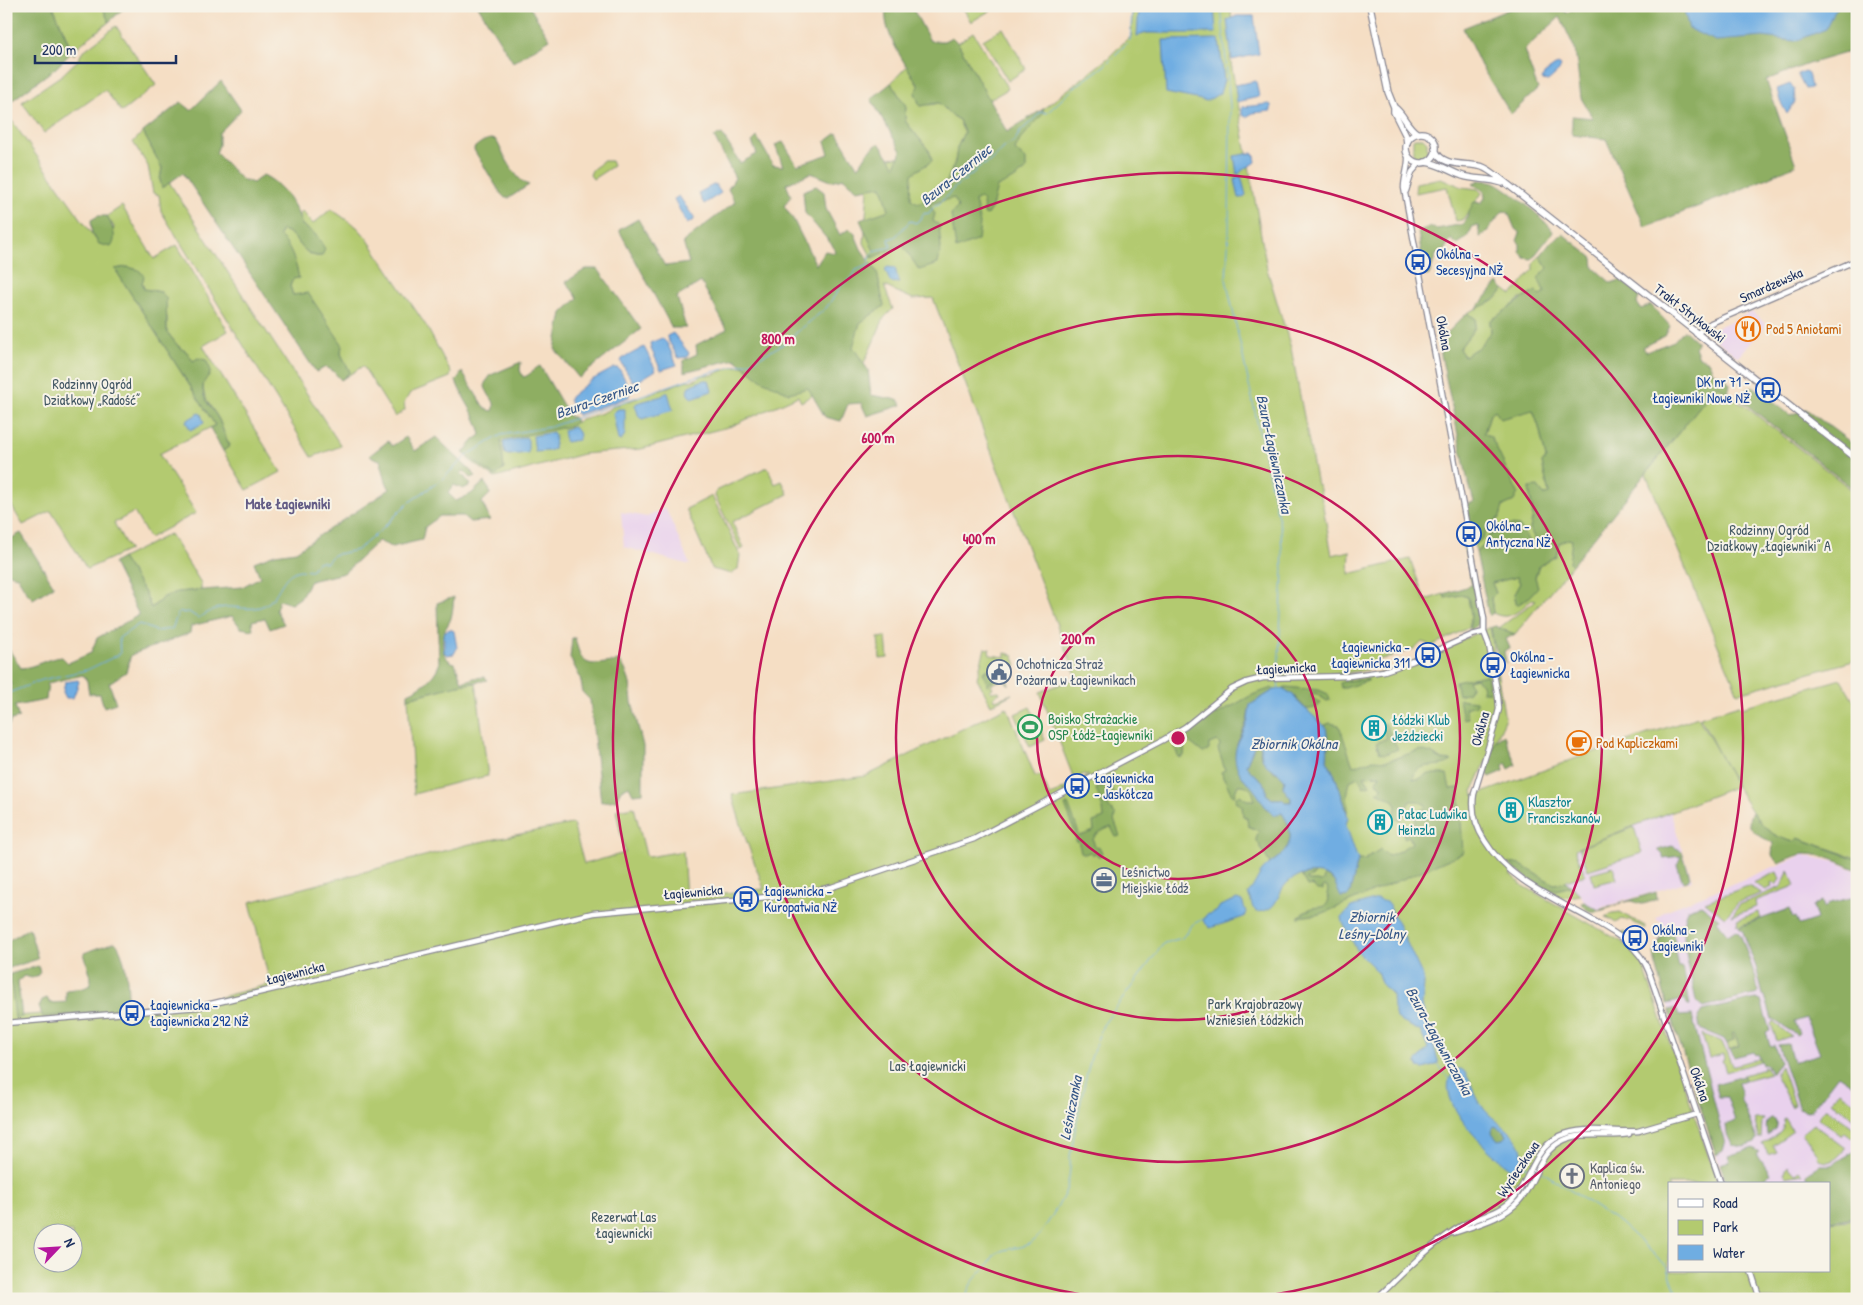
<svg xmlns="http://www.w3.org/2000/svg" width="1863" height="1305" viewBox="0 0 1863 1305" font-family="'Patrick Hand',sans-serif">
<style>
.built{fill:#e9d1ed}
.green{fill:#b3ca6f;stroke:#677c66;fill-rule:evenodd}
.forest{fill:#8eae62;stroke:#546e60}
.water{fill:#6fade2;stroke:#456ea0;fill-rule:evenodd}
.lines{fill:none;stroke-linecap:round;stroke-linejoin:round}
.stream{stroke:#6fade2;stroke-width:1}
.minor-casing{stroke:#888691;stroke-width:7}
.major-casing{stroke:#888691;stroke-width:8}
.minor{stroke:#fff;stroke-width:4.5}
.major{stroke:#fff;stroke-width:5.5}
.ring{fill:none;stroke:#c2185b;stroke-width:2.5}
.labels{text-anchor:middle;stroke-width:4;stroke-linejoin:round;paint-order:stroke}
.transit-label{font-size:14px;fill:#164399;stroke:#f7f3e8;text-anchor:start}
.street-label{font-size:14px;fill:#1b2f5e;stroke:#f7f3e8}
.food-label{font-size:14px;fill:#c56008;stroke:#f7f3e8;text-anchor:start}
.park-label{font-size:14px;fill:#415662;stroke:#f7f3e8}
.service-label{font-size:14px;fill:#4e5e75;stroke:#f7f3e8;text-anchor:start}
.leisure-label{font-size:14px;fill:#27864d;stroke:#f7f3e8;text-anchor:start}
.culture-label{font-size:14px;fill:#0d838f;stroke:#f7f3e8;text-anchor:start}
.worship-label{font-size:14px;fill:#5b616d;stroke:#f7f3e8;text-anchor:start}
.water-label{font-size:15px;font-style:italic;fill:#345586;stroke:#f7f3e8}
.neighbourhood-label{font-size:15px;font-weight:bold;fill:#635c86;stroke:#f7f3e8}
.centre{fill:#c2185b;stroke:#f7f3e8;stroke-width:2.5}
.ring-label{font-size:15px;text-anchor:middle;font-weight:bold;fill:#c2185b;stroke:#f7f3e8;stroke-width:4;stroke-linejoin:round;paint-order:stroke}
</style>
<rect width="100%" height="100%" fill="#f7f3e8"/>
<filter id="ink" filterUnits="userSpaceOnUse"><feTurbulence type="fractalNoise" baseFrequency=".02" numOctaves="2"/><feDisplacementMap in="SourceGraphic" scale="10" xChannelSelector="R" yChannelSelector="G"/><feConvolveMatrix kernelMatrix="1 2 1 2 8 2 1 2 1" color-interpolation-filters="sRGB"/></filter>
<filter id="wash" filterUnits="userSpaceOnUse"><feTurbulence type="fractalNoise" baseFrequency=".0096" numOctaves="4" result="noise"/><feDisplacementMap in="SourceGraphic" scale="20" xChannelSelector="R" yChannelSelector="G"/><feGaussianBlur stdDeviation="1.12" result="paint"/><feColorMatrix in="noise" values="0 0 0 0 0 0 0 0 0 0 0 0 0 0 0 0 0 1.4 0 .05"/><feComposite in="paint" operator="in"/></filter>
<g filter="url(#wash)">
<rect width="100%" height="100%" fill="#f5dec4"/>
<!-- built -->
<path class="built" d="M1752 312 1767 325 1738 357 1708 334 1713 329Z
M665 508 669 516 690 565 624 547 621 512 647 517Z
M1670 811 1692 880 1597 909 1584 901 1581 895 1566 881 1585 875 1574 848Z
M1803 855 1836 862 1857 871V1218L1829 1222V1184H1726L1671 1016 1655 961 1654 953 1664 925 1656 919 1665 911Z"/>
<!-- green -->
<path class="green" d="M53 6H100L103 8 109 22 77 47 74 55Z
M962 6H989L991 10 971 22Z
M1133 6H1231L1232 54 1230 57 1267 269 1291 348 1317 485H1319L1332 555 1350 551 1349 574 1410 559 1425 600 1444 594 1445 598 1461 595 1468 597 1471 615 1468 628 1429 647 1428 644 1422 642 1416 648 1396 655 1392 652 1393 657 1376 660 1374 664 1369 665 1368 670 1326 675 1389 673 1490 627 1505 720 1473 790 1474 796 1574 759 1698 717 1737 786 1575 849 1585 875 1566 881 1581 895 1562 898 1517 871 1510 874 1522 885 1622 942 1625 946 1638 954 1643 965 1718 1184H1669V1271H1829V1222L1857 1219V1299H6V975L10 974 16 1016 202 1002 270 984 250 902 470 844 571 824H573L584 864 625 853 616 810 634 807 646 855 648 857 683 851 686 897 764 889 744 834 732 795 866 776 1007 707 1035 776H1041L1050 796 1089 775 1084 774 1080 776 1082 778 1074 779 1040 692 1077 678 933 298 913 299 884 286 893 309 884 318 864 363 801 402 798 396 732 426 641 449 583 454 495 478 468 459 486 443 577 422 580 419C587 418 604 413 610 409 616 405 609 407 616 405 640 398 663 389 687 380L690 381 697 379 702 375H712L734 366H744L749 363 868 261 871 256 864 243 870 161 930 152 906 122 905 118 906 106 891 83 907 66 929 105 939 103 952 116 959 120 964 133C956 146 958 156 952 169L1043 113V109L1108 58 1128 38 1129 39 1131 37ZM42 1232H72V1262H42Z
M116 26 156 85 122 112 105 90 44 133 22 102 62 75 79 59 82 52Z
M1003 28 1026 69 1008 81 983 40Z
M973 32 1008 89 989 100 958 43Z
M12 121 99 244 113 232 114 227 107 216 122 206 154 259 177 245 228 331 203 346 281 472 247 490 223 451 230 445C225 438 223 431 220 422 214 408 200 399 204 381L187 352 178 346 167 332V317L161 292 144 289 139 270 127 267 115 269 215 425 159 454 196 513 149 538 134 512 114 523 129 550 87 569 51 511 23 525 6 497V125Z
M143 132 162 168 160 180 163 188 169 182 341 446 312 457 161 211 159 195 153 193 148 166 133 142Z
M1415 138H1423L1427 142V154L1424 157 1417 158 1413 154V139Z
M602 161H611L613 166 593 179 590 175C593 165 598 168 602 161Z
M1441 178 1462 187 1478 189 1482 193 1463 220 1456 221 1447 187 1415 193 1416 183Z
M331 209 357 227 366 237 427 327 451 373 450 377 410 393 404 403 405 410 395 417 363 366 341 380 350 372 341 354 342 344 302 295H293L290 286 293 279 279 236 282 230C299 234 301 258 321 256L324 249 317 236 301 224 300 213 302 211 313 224Z
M1540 256 1548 268 1546 293 1541 296 1520 299 1506 311 1490 321 1491 332 1479 347 1464 356 1459 349 1474 329 1476 319 1467 313 1495 300 1504 289 1512 295 1532 271 1534 270 1533 263Z
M1717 384 1857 494V660L1738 693 1646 474Z
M1495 410H1533L1539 427 1546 458 1542 463 1549 494 1544 495 1529 488 1533 515 1530 529 1538 543 1532 546 1519 526 1489 536 1485 545 1476 552 1474 544C1484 541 1484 532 1490 525 1493 522 1497 520 1500 517L1503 506 1514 501 1484 433 1490 414Z
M765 468H768L775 484 782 481 788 494 732 522 744 548 741 550 715 496 716 491Z
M712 496 740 555 738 569 732 574 712 569 686 509Z
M170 534 201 583V590L177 592 164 597 151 608 145 593 122 558Z
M1568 539 1573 540 1569 562 1572 565 1515 634 1499 628 1536 600 1532 599C1520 610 1510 622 1493 613L1491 598 1496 593 1491 583 1517 577 1520 583 1514 594 1517 605 1528 598 1539 566 1556 556 1559 543Z
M886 637 888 658 880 659 878 638Z
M985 648 990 649 989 651 990 655 1005 657V653L1013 655 1017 665 1007 669 1010 679 1004 666V670L1009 685 1004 679 991 684 993 688 990 690 991 692 999 691 1000 693 994 696 995 700 1012 694 991 705 977 678Z
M1841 679 1857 706V858L1798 838 1794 842C1788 840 1780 840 1775 837 1752 824 1714 743 1700 717L1739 705 1742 707Z
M476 683 488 776 459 782 414 794 408 698 458 685Z
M1030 707 1045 740 1030 747 1015 714Z
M1634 827 1642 853 1588 870 1579 848Z
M1613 867 1617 879 1594 885 1591 873Z
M1789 870 1795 886 1755 901 1756 907 1732 916 1739 905 1781 887Z
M1777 872 1780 879 1776 885 1774 883 1771 884 1772 887 1766 890 1753 883Z
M1748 886 1762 893 1739 902 1725 917 1705 902Z
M1620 912 1645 926 1646 929 1629 920 1628 921 1621 919 1616 923 1606 917 1613 913Z
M1758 912 1761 918 1739 926 1736 924 1738 923 1737 920Z
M1625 931 1632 938 1639 939 1640 947H1637L1620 934Z
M1773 1022 1791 1036 1777 1041 1771 1024Z
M1734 1033 1739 1046 1729 1050 1727 1044 1734 1040 1732 1034Z
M1702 1034 1722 1042 1732 1065H1735L1759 1058 1761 1061 1726 1072 1722 1060 1724 1059 1723 1054 1709 1058Z
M1764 1066 1770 1073 1745 1080 1743 1075 1763 1069Z
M1781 1066 1794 1104 1792 1108 1775 1074Z
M1839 1091 1857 1104V1116L1855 1119 1831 1101Z
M1826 1108 1857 1130 1853 1138 1845 1132 1842 1136 1818 1118Z
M1785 1118 1793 1131 1773 1145 1777 1152 1769 1155 1762 1144C1771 1138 1787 1132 1783 1119Z
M1754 1119H1764L1762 1122 1761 1138H1759Z
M1813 1124 1845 1148C1839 1158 1828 1168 1817 1157L1818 1154 1802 1133Z
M1788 1166 1795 1174 1799 1171 1802 1174 1787 1177 1784 1173Z"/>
<!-- forest -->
<path class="forest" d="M6 6H53L72 52 57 67 6 105Z
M100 6H126L109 22 103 8Z
M478 6H529L550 39 513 62Z
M887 6H913L914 11 930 41H944L952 37 958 43 1007 132 1043 109V114L1020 140 1015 150 1026 160V170L1014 179 997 187 992 207 987 215 984 214 983 202 980 198 975 201 980 224 978 240 956 249 951 214 958 207 954 198 930 204 935 214 933 221 939 225 941 248 938 264 919 270 902 244 872 258 874 251 860 220 889 210 882 186 857 190 844 178 831 181 811 173 786 184 791 196 784 206 793 219 816 265 825 251 835 253 833 246 805 213 803 191 816 186 824 192 826 209 840 235 849 229 854 232 861 249 877 272 884 306 860 323 853 347 868 370 871 395 898 400 902 405 867 416 861 403 848 404 841 421 825 417 808 388 789 393 762 380 735 359 684 372V360L697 354 696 345 727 329 701 282 677 297 686 328H672L619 230 638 219 665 266 689 263 683 242 735 202 728 189 735 178 714 137 722 134 740 163 757 154 752 142 757 137 773 165 783 166 775 145 783 142 797 165 829 154 825 142 837 133 858 168 868 152 879 143 895 166 901 151 871 99 891 83 906 106 905 118 906 122 930 152 932 161 912 174 911 199 918 203 927 199 934 188 946 183 955 162 957 148 964 132 959 120 952 116 939 103 920 106 915 93 919 86C907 66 879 29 887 6Z
M1517 6H1561L1566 13 1578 6H1849L1856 50 1808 64 1766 80 1796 165 1733 193 1645 227 1606 139 1572 135V116L1593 118 1581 98 1575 49 1560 17 1524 50 1538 89 1511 114 1481 66 1463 28Z
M221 81 241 110 219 133V145L216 153 241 179 253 183 263 175C280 182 298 206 301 224L317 236 325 249 322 256C301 258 299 234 282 230L279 235C290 246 296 262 299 278L293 279 290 286 293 295 308 293 342 344 341 354 350 372 341 380 333 371 326 367 316 372 183 173 162 188 160 180 162 168 143 132 181 102 191 110Z
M491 139 496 140C503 152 515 181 529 185L509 198H505L501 194 474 150V148C480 143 484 140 491 139Z
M1479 180C1483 181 1490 180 1494 182 1504 185 1550 223 1553 232L1532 259 1525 258 1520 252V244L1517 241 1520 233 1515 229 1508 212 1503 211 1485 234 1480 237 1478 226H1473C1468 236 1468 238 1457 244L1451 239 1443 252 1436 255 1429 275 1425 276 1418 232C1424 228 1430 226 1437 229L1464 224C1468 217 1469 209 1474 202L1481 203 1485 198 1484 191 1473 184Z
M98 216H107C112 225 118 238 111 247L99 244 92 233 91 220Z
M1563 234 1593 258 1594 268 1611 283 1620 280 1640 294 1637 303 1641 309 1651 305 1670 326 1665 336 1642 347 1646 352 1674 341 1684 330 1697 342 1695 347 1699 357 1708 361 1714 373 1725 377 1730 384 1728 393 1717 385 1572 565 1569 562 1572 540 1568 539 1559 543 1556 556 1539 566 1535 577 1538 587 1528 598 1517 605 1514 594 1520 583 1517 577 1492 583 1496 593 1491 598 1493 613 1489 616 1476 552 1485 545 1489 536 1511 525 1519 526 1532 546 1537 544 1530 529 1533 515 1529 488 1538 487 1544 495 1549 494 1542 463 1546 458 1539 427 1533 410 1500 419 1495 410 1490 414 1484 433 1491 437 1518 493 1514 501 1503 506 1500 517C1497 520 1493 522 1490 525 1484 532 1484 541 1474 544L1467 504 1474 502 1467 477 1438 341 1440 336 1447 333 1467 313 1476 319 1474 329 1459 349 1464 356 1479 347 1491 332 1490 321C1505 311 1519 300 1536 291L1541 296 1545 293 1538 278 1548 268 1540 256 1552 241Z
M127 267 139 270 144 276 142 284 144 289 161 292 166 298 167 332 178 346 187 352 193 361 198 358 206 360 210 368V374C207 378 203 382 203 388 202 400 214 410 219 420 223 429 225 437 230 446L223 451 210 428 215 425 115 269Z
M586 269H598L641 329 579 378 555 349 562 313 578 298 566 282Z
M1498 283 1504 289 1495 300 1476 309Z
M521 362 520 370 523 377C530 376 533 369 540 366L570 417H573L576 421 571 426 501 440 504 469 495 476 463 453 474 440 481 435C477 415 463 400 456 381L462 372 485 409 493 411C497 401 490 399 487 391 485 389 485 385 485 383L491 375Z
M1753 386 1790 415 1806 409 1857 447V492L1738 398 1741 393Z
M406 437 415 451 436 437 476 476 471 478 464 471 461 473 471 485 463 489 454 485 448 493 456 501 471 494 484 482 489 489 490 494 482 502 490 520 470 522 463 516H440L425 527 422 540 392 547 378 541 344 573 310 581 300 598 291 604 279 600 276 610 284 624 270 629 265 618 252 621 253 630 241 628 232 616 191 626 190 633 131 655 126 672 109 683 116 703 104 707 100 694H89L87 681 83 675 48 683 46 700 15 706 19 718 11 720 9 725H6V691L10 690 11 684 6 678V645L21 668C37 667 46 658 62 657L68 663 91 653 97 638 139 615 113 563 122 558 145 593 151 608 164 597 177 592 242 587 260 577 254 562 275 554 296 551 390 489C384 481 384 470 380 460L369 456 388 441 392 446Z
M21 533 54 586 33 599 27 593 17 576 6 573V541Z
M1466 543 1479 619 1478 625 1469 631 1471 615 1468 597 1461 595 1445 598 1444 594 1472 585 1463 544Z
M454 597C453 604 453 611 451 618 450 623 445 627 444 633 440 644 443 661 455 663L462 682 474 678 485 677 488 680 458 685 408 698V693C422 687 433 679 439 665L437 603Z
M1496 626 1507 632 1515 634 1506 639 1510 648 1504 651 1506 663C1494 654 1493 641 1491 627Z
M572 638H575C582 670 590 665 619 661L625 669 630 683 632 702 643 746V793L633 794 629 786 621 790 616 800 601 802 590 700 583 693 580 677 570 658Z
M989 669 993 672 994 680 989 683 988 686 983 672Z
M1487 675 1490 692H1482C1484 683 1480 684 1476 678L1468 680 1471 686 1469 692 1458 695 1455 681Z
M1368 679V681L1345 688H1341L1340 683 1344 681Z
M1285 687 1319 690 1328 694 1330 700 1327 701 1315 693 1311 695 1313 699 1321 703C1317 709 1312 709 1306 709L1293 695 1284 689Z
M1272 688 1274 690 1250 705 1247 721 1237 744 1243 778 1250 783 1262 799 1266 810 1282 813C1298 836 1290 849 1270 864L1256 839 1259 831 1248 826 1247 818 1243 816 1242 806 1236 801V796L1240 795 1247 800H1254C1254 790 1248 784 1238 785L1234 795H1232L1221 772 1225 770 1218 749 1220 745 1217 741 1209 744V750L1203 753 1188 741H1185L1184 756 1179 758 1171 740 1252 695Z
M1459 699 1476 701V705L1465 708 1468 718 1463 719Z
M1330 723 1339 725 1353 766 1372 760 1387 761 1420 750 1431 753 1443 760 1452 761C1448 763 1444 765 1440 765 1428 767 1416 764 1413 779H1419L1427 774H1447L1450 789 1459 788 1463 853 1333 909 1321 914 1298 917C1302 914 1307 910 1312 908 1320 906 1325 910 1329 900L1327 894 1328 889 1326 886 1323 887V890H1317L1312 885 1307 886 1301 875 1313 873 1315 875 1307 879 1308 881H1317L1320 882 1323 881 1324 875C1334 878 1337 885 1340 895L1350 892 1358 860H1366V858L1381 849 1388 856 1397 852 1412 843 1409 836 1404 838 1403 832 1407 831 1410 824 1416 822 1414 814 1425 808 1426 805 1418 801H1410C1406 807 1405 815 1400 820L1394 819 1396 806 1395 801 1377 792 1381 790 1382 786 1376 782 1380 775 1364 776 1370 785 1364 787 1358 777 1350 781 1347 796 1348 810 1347 812 1335 776 1327 760 1328 742 1325 725Z
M1385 723 1398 749 1385 754 1380 753 1376 743 1387 738 1382 725Z
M1504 735 1516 765 1509 769 1506 763 1503 765 1504 771 1490 777 1487 773V769L1495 741Z
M1255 744H1259L1261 746 1260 754 1274 772 1281 774 1285 780 1283 787 1291 798V802H1285L1282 799H1272L1266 794C1268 778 1252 777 1246 765Z
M1109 782 1116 798 1109 803 1108 806 1116 816 1114 820 1120 836 1116 837 1111 827C1104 830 1095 833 1093 840L1095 847 1100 848 1102 853 1101 856H1098L1095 852 1093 855 1090 852 1085 854 1081 852 1078 841H1076V835L1065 805 1068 804 1080 836 1094 831 1093 822 1104 818 1103 809 1096 789Z
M1752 812C1766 830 1772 836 1794 842L1798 838 1857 859V870C1842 863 1822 854 1806 854 1797 854 1787 860 1779 863L1772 856 1773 843C1760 836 1742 829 1752 812Z
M1672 846 1682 851 1690 877 1687 881 1683 882 1677 865 1681 856 1663 858V855L1658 850Z
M1510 863 1521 865 1554 884 1566 882 1570 887C1565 887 1559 890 1554 890 1543 890 1516 872 1510 863Z
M1656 892 1657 899C1653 900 1647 904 1642 904 1638 904 1635 901 1631 901 1617 901 1591 923 1581 903L1584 902 1599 910Z
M1851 898 1855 899V905L1857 907V1088L1838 1075 1811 1110 1807 1111 1799 1108 1778 1045 1788 1044 1793 1062 1820 1054 1806 1018 1794 1022 1799 1033 1797 1035 1772 1019 1765 996 1763 995 1756 967 1743 932 1739 927 1789 909 1793 918 1796 917 1799 925 1817 919 1813 906 1822 901 1824 908 1830 903Z
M1700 904 1719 919 1717 921 1728 935 1734 931 1738 932 1741 936 1756 979 1758 994 1703 1007 1696 1001C1692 979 1677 928 1687 910Z
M29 928 38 959 6 969V942Z
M1670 932 1673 933 1676 946H1674L1678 967H1683L1690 1006H1688L1685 999 1667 1004 1655 961 1654 953 1662 935H1670Z
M115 942C126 953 130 994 127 1009L43 1017 39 1007 42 1000 47 998 50 1003 66 1002V990L84 988 90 985 91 978 84 953Z
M38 966 40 972 38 975 32 978 24 976 18 981 22 1017 15 1018 10 974Z
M1756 999 1761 1001 1770 1031 1766 1032 1770 1046 1774 1045 1780 1062 1772 1073 1765 1064 1762 1065 1758 1054 1755 1055 1753 1052 1734 1057 1729 1050 1739 1046 1734 1033 1732 1034 1734 1040 1727 1044 1724 1039 1700 1029 1698 1017 1702 1011Z
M1676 1008 1679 1016 1692 1015 1725 1144 1723 1151 1716 1155 1671 1016 1669 1010Z
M1744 1076 1745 1080 1738 1083 1742 1095 1740 1098 1757 1139 1755 1143 1744 1147 1732 1145 1727 1134 1726 1125 1735 1121 1727 1097H1719L1715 1084Z
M1771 1118 1774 1119 1777 1126 1776 1129 1767 1135C1766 1127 1765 1122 1771 1118Z
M1495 1126 1503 1130 1506 1136 1503 1139 1498 1140 1492 1133V1128Z
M1753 1148 1760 1152 1757 1154 1770 1174 1761 1182V1184H1727L1720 1164 1730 1161 1728 1156Z
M1857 1150V1217L1829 1221V1184H1808L1810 1183 1806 1174 1820 1165H1831Z"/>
<!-- water -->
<path class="water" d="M1139 6H1214L1216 33H1147L1137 36Z
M1683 6H1839L1832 14 1826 29 1795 41 1763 37 1716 41 1689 29Z
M1237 16H1254L1259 54 1232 60 1227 20Z
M1216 39 1219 40 1224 80 1220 93 1207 101 1166 93 1163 40Z
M1558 64 1561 66 1559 71 1548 81 1542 80 1544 74Z
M1805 71 1808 73 1811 88 1805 89 1798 76V74Z
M1256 81 1259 97 1237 102 1235 85Z
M1790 84 1794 88 1795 102 1787 114 1780 101 1777 89Z
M1269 104 1271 105V111L1253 113 1246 117 1242 115V107Z
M1252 153 1255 156 1256 162C1250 167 1244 167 1239 174H1237L1234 156Z
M1241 176 1246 195 1242 198H1239L1235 180 1237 177Z
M715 184 721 193 704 204 698 193Z
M679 196 694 218V220L687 224 674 199Z
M888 267 895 268 899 283 890 282 885 269Z
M673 333 689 353 687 357 679 358 677 356 667 338V336Z
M662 338 667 343 677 365 661 370 651 349 650 343Z
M644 347 656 370 640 380 632 381 621 362 622 359Z
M614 368H618L620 370 629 387V397L577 415 569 400 570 397 590 381Z
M704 380H709L712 391 692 398C687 395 686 392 689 386Z
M667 392 668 393 673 410 642 419 639 417 635 405 637 403 662 396Z
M618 409H625V434L621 441 618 440 613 413Z
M199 413 201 414 204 423 190 430 186 421Z
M574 427 580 435 578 440 565 442 563 430Z
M553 432 555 436 554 449 548 451 535 452 533 436Z
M526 437 528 440V453L509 455 505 454 503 442Z
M450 629 454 631 457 648 454 654 447 655 444 652V632Z
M78 680 79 682 73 698H66L63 692 65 682Z
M1284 689 1293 695 1300 704 1326 727 1328 742 1327 760 1335 776 1344 802 1348 817 1346 825 1358 860 1350 892 1348 896 1341 897C1338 892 1337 885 1333 880 1322 869 1296 873 1286 884 1275 897 1279 910 1257 912L1253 908 1248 893C1255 886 1257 877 1263 870 1268 864 1275 861 1281 855 1295 843 1291 826 1282 813L1274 815C1265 809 1262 800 1255 791 1250 783 1241 778 1238 769 1229 748 1243 738 1248 720 1249 715 1249 710 1250 705L1274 690ZM1255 744H1259L1261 746C1260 771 1276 766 1285 780L1283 787 1291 798V802H1285L1282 799H1272L1266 794C1268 778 1252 777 1246 765Z
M1237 899 1242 901 1246 912 1244 917 1210 928 1203 921 1206 915 1216 912 1220 906Z
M1377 899 1386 902 1390 907 1423 977 1424 985 1422 1005 1439 1064 1424 1069 1419 1068 1416 1062 1428 1048 1420 1031 1402 1022 1396 1017 1393 1008 1392 995 1381 983 1377 971 1358 952 1343 923 1342 917 1351 907Z
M1458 1069H1461L1464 1071C1472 1083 1475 1097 1484 1109 1496 1124 1526 1136 1522 1159 1521 1164 1517 1168 1513 1170 1492 1157 1423 1092 1458 1069ZM1495 1126 1503 1130 1506 1136 1503 1139 1498 1140 1492 1133V1128Z"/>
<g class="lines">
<!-- stream -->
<path class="stream" d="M1221 6 1230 106 1229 231 1226 279 1281 531 1283 570 1278 676
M1278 680 1279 691
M6 694 42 680 87 670 120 654 119 638 139 624 156 631 172 629 178 613 189 612 198 618C204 615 212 610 219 608 235 604 249 613 265 605 280 597 281 573 300 570 304 570 307 571 311 571L316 563 321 561 326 563 333 555 357 550 379 532 408 503 441 480 469 454 501 435 550 427 694 377 751 362 783 344 826 308 842 285 853 276 856 270 869 265 870 257 874 251 891 247 889 239 895 237 910 221 916 223 921 218 923 214 929 213 935 205 939 204 959 183 965 181 966 177 972 175 978 167 988 163 1006 146 1014 142 1020 132 1041 112 1047 113 1076 86 1104 66 1130 40 1132 6
M1438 1064 1450 1081
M1520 1163 1528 1167
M1541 1171 1620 1223 1668 1267 1669 1271
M1669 1271 1675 1288 1676 1299
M967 1299C966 1284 980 1274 989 1264 991 1261 993 1256 995 1254 1007 1246 1024 1250 1035 1240 1041 1235 1063 1199 1066 1190 1069 1180 1071 1167 1070 1156 1079 1113 1085 1065 1103 1025L1164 943 1182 938 1193 924 1203 919"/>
</g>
</g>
<g filter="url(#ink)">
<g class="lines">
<defs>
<path id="minor" d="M1408 155C1409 167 1404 177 1404 188L1484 619V632L1489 645 1498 697 1499 709 1495 725 1474 794C1471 812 1476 827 1485 841 1509 881 1556 899 1594 921 1617 934 1639 946 1649 972L1721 1184
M1406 191 1412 172 1420 163
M1696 334 1711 323 1857 260
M6 1023 198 1007 593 913 799 894 832 887 974 839 1163 740 1185 727 1232 689 1247 682 1263 678 1349 676 1384 671 1413 661 1472 635 1484 632
M1638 1131 1697 1114
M1453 1233C1475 1225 1503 1219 1519 1201 1537 1182 1537 1152 1564 1140 1584 1131 1607 1138 1629 1134
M1751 1271 1760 1299
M1376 1299C1403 1273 1426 1249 1456 1229 1475 1216 1498 1216 1513 1199 1531 1179 1533 1149 1560 1136 1584 1125 1613 1133 1639 1131"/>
<path id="major" d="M1370 6 1388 92 1394 107V112L1406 136 1407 143
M1394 107C1404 114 1406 126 1417 133
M1406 148a15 15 0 1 1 30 0a15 15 0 1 1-30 0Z
M1435 149C1441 167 1464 163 1479 166 1486 167 1491 172 1497 176L1857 459
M1425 162C1439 163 1450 172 1463 176 1475 180 1489 178 1502 183"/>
</defs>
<!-- minor casing -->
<use href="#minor" class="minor-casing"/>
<!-- major casing -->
<use href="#major" class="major-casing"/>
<!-- minor -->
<use href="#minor" class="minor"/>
<!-- major -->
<use href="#major" class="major"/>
</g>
</g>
<!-- distance rings -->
<g class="ring">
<circle cx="1178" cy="738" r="141"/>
<circle cx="1178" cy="738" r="282"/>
<circle cx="1178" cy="738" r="424"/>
<path d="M1104 1298A565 565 0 1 1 1252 1298"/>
</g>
<!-- icons -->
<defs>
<symbol id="bus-ring" viewBox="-11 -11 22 22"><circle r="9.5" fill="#f7f3e8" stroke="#1a4fb4" stroke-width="1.5"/><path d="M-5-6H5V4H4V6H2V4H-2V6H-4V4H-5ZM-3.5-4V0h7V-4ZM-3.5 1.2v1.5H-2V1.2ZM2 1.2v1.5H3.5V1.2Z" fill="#1a4fb4"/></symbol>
<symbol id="restaurant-ring" viewBox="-11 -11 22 22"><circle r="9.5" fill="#f7f3e8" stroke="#e8710a" stroke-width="1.5"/><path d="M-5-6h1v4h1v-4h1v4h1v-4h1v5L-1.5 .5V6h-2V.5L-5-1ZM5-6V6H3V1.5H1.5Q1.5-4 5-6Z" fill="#e8710a"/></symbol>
<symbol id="civic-ring" viewBox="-11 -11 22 22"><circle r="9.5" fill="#f7f3e8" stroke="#5c6f8a" stroke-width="1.5"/><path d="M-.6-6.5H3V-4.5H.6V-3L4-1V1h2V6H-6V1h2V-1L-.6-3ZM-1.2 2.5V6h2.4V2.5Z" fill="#5c6f8a"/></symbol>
<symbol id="stadium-ring" viewBox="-11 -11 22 22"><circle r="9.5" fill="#f7f3e8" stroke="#2e9e5b" stroke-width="1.5"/><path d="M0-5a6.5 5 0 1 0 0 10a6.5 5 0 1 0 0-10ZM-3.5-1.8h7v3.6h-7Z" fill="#2e9e5b"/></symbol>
<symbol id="building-ring" viewBox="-11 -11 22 22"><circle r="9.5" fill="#f7f3e8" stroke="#0f9aa8" stroke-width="1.5"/><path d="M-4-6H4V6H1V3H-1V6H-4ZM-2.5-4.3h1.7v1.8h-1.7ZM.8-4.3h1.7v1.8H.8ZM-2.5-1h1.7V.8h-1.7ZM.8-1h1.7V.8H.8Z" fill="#0f9aa8"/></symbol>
<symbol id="cafe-ring" viewBox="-11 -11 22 22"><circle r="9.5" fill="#f7f3e8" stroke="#e8710a" stroke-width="1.5"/><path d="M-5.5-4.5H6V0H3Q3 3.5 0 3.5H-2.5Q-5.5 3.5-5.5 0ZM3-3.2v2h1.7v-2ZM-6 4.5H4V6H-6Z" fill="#e8710a"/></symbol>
<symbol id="office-ring" viewBox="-11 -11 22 22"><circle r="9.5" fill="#f7f3e8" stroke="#5c6f8a" stroke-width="1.5"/><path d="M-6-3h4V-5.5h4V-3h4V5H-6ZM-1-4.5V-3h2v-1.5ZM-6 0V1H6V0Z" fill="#5c6f8a"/></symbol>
<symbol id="church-ring" viewBox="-11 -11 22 22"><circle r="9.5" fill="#f7f3e8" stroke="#6b7280" stroke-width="1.5"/><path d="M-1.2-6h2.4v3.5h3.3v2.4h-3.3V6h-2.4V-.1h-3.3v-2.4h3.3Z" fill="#6b7280"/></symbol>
</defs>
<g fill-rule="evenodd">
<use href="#bus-ring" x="1404" y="248" width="28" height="28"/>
<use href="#restaurant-ring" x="1734" y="315" width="28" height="28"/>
<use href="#bus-ring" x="1754" y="376" width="28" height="28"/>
<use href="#bus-ring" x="1455" y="520" width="28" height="28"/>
<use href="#bus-ring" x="1414" y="641" width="28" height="28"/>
<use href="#bus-ring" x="1479" y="651" width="28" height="28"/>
<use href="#civic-ring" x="985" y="658" width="28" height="28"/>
<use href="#stadium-ring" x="1016" y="713" width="28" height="28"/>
<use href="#building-ring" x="1360" y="714" width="28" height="28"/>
<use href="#cafe-ring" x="1565" y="729" width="28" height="28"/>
<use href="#bus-ring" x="1063" y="772" width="28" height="28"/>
<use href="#building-ring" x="1497" y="796" width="28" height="28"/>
<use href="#building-ring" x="1366" y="808" width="28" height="28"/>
<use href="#office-ring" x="1090" y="866" width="28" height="28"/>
<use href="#bus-ring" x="732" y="885" width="28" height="28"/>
<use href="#bus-ring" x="1621" y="924" width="28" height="28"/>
<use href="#bus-ring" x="118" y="999" width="28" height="28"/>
<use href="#church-ring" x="1558" y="1162" width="28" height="28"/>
</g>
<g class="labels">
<!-- transit labels -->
<g class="transit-label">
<text x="1436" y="259">Okólna -<tspan x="1436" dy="16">Secesyjna NŻ</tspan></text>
<text x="1750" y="387" text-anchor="end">DK nr 71 -<tspan x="1750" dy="16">Łagiewniki Nowe NŻ</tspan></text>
<text x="1486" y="531">Okólna -<tspan x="1486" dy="16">Antyczna NŻ</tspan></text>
<text x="1410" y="652" text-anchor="end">Łagiewnicka -<tspan x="1410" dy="16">Łagiewnicka 311</tspan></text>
<text x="1510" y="662">Okólna -<tspan x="1510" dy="16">Łagiewnicka</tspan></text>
<text x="1094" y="783">Łagiewnicka<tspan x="1094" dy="16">- Jaskółcza</tspan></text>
<text x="764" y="896">Łagiewnicka -<tspan x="764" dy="16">Kuropatwia NŻ</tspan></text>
<text x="1652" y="935">Okólna -<tspan x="1652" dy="16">Łagiewniki</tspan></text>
<text x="150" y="1010">Łagiewnicka -<tspan x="150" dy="16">Łagiewnicka 292 NŻ</tspan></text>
</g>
<!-- street labels -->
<g class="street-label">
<text transform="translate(1771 285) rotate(-24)" y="5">Smardzewska</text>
<text transform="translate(1690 313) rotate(38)" y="5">Trakt Strykowski</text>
<text transform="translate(1444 333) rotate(80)" y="5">Okólna</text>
<text transform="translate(1286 668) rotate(-3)" y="5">Łagiewnicka</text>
<text transform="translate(1480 729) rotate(-75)" y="5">Okólna</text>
<text transform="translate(693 892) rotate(-5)" y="5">Łagiewnicka</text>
<text transform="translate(295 973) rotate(-14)" y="5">Łagiewnicka</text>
<text transform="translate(1700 1084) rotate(71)" y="5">Okólna</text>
<text transform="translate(1518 1169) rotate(-56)" y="5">Wycieczkowa</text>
</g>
<!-- food labels -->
<g class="food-label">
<text x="1766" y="334">Pod 5 Aniołami</text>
<text x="1596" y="748">Pod Kapliczkami</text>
</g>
<!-- park labels -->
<g class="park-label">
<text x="92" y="389">Rodzinny Ogród<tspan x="92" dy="16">Działkowy „Radość”</tspan></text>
<text x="1769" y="535">Rodzinny Ogród<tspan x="1769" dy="16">Działkowy „Łagiewniki” A</tspan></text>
<text x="1255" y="1009">Park Krajobrazowy<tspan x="1255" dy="16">Wzniesień Łódzkich</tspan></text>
<text x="928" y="1071">Las Łagiewnicki</text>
<text x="624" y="1222">Rezerwat Las<tspan x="624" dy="16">Łagiewnicki</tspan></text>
</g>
<!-- service labels -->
<g class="service-label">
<text x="1016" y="669">Ochotnicza Straż<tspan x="1016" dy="16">Pożarna w Łagiewnikach</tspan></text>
<text x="1122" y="877">Leśnictwo<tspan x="1122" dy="16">Miejskie Łódź</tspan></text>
</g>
<!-- leisure labels -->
<g class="leisure-label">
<text x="1048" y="724">Boisko Strażackie<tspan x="1048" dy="16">OSP Łódź-Łagiewniki</tspan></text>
</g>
<!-- culture labels -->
<g class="culture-label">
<text x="1392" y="725">Łódzki Klub<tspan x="1392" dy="16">Jeździecki</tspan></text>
<text x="1528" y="807">Klasztor<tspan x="1528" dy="16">Franciszkanów</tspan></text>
<text x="1398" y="819">Pałac Ludwika<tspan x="1398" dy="16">Heinzla</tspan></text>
</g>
<!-- worship labels -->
<g class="worship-label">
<text x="1590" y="1173">Kaplica św.<tspan x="1590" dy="16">Antoniego</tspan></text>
</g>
<!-- water labels -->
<g class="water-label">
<text transform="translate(956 175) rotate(-39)" y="5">Bzura-Czerniec</text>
<text transform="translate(597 400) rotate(-19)" y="5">Bzura-Czerniec</text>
<text transform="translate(1274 454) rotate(78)" y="5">Bzura-Łagiewniczanka</text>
<text x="1294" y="749">Zbiornik Okólna</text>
<text x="1372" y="922">Zbiornik<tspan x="1372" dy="17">Leśny-Dolny</tspan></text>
<text transform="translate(1439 1041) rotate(61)" y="5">Bzura-Łagiewniczanka</text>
<text transform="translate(1071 1108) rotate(-79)" y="5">Leśniczanka</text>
</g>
<!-- neighbourhood labels -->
<g class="neighbourhood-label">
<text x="288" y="509">Małe Łagiewniki</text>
</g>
</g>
<circle cx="1178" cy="738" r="8" class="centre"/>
<g class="ring-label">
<text x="778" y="344">800 m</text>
<text x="878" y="443">600 m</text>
<text x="979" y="544">400 m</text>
<text x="1078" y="644">200 m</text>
</g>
<!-- margin -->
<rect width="1863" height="1305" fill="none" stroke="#f7f3e8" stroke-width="25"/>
<!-- legend -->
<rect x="1668" y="1182" width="162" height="90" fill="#f7f3e8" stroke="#9fa5b1"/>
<rect x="1678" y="1199" width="25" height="8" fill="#ffffff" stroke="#9fa5b1"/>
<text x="1713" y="1208" font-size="15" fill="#1b2f5e">Road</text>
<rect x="1678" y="1220" width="25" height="15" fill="#b3ca6f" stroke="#9fa5b1"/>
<text x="1713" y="1232" font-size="15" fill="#1b2f5e">Park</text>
<rect x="1678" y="1245" width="25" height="15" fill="#6fade2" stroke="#9fa5b1"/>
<text x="1713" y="1258" font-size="15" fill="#1b2f5e">Water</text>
<!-- north arrow -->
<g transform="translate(58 1248) rotate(65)"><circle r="24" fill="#f7f3e8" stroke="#9fa5b1"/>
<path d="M0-4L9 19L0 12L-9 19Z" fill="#b5179e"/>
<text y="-8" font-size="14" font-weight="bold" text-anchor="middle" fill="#1b2f5e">N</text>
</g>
<!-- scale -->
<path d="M35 55v8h141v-8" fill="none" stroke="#1b2f5e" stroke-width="2.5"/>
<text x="42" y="55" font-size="15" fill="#1b2f5e" stroke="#f7f3e8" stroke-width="4" paint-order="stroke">200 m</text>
</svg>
